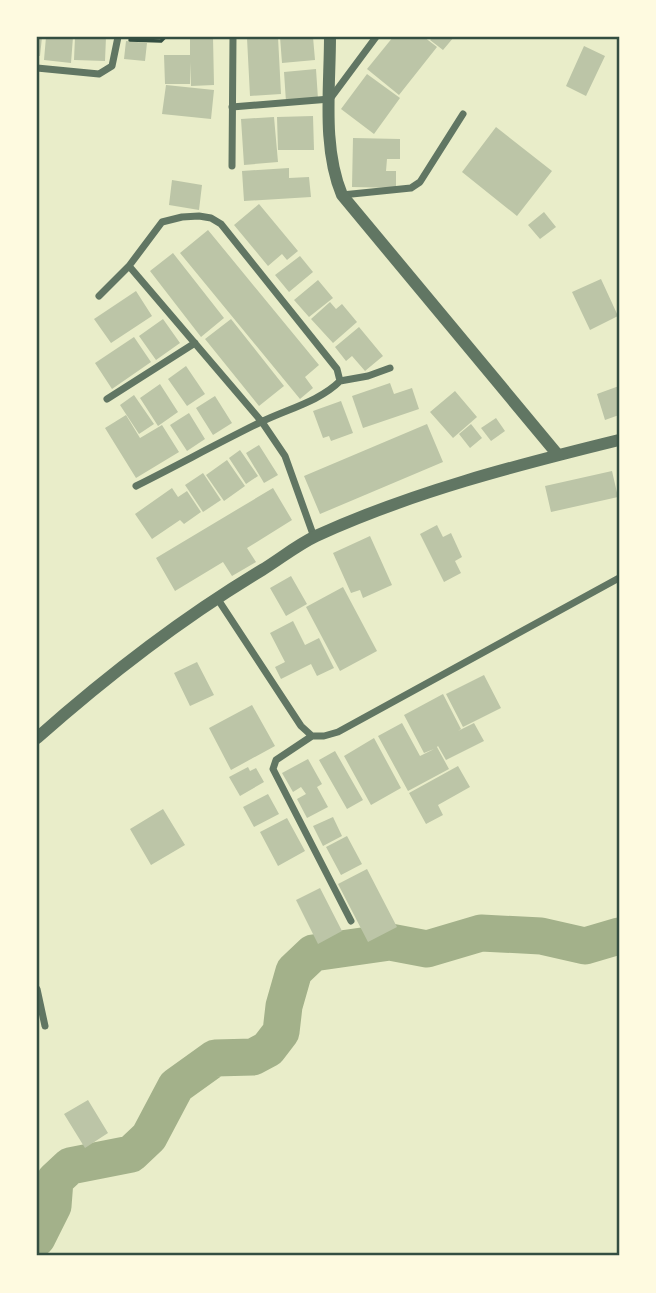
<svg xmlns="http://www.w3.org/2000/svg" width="656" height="1293" viewBox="0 0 656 1293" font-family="'Source Sans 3',sans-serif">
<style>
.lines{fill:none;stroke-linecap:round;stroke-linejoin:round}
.river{stroke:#a3b18a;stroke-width:37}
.building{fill:#bcc5a7}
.path{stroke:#344e41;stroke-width:3.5}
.minor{stroke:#617663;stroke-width:7}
.tertiary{stroke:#617663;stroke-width:12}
.neatline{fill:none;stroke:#344e41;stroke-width:2.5}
</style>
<rect width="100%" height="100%" fill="#e9edc9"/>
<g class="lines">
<!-- river -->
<path class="river" d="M37 1238 53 1206 55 1180 70 1166 131 1154 149 1137 176 1086 215 1058 253 1057 268 1049 281 1032 284 1006 294 971 313 953 390 942 427 949 481 933 541 936 585 946 619 936"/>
</g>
<!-- building -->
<path class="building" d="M37 37H42L40 56H37Z
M46 37H73L71 63 44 60Z
M75 37H106L105 61 74 60Z
M190 37H213L214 85 191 86 190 62V84H165L164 55H190Z
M278 37 281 94 250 96 247 38Z
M280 37H313L315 60 282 63Z
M393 37H424L437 47 399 95 367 69Z
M433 37H454L443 50 430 40Z
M126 41 147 43 145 61 124 59Z
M584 46 605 56 586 96 566 86Z
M316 69 318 99 286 102 284 72Z
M367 74 400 98 374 134 341 109Z
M166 85 214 90 211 119 162 114Z
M313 116 314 150H278L277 117Z
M274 117 278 162 244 165 241 119Z
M496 127 552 171 517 216 462 172Z
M353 138 400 139V159H387L386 171H396V188L352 187Z
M289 168V178L309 177 311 197 244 201 242 171Z
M172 180 202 185 199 210 169 205Z
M259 204 298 251 287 260 282 254 268 266 234 225Z
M544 212 556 227 540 239 528 225Z
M208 230 319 365 305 377 313 388 300 399 180 253Z
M173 253 224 318 201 337 150 271Z
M300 256 313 272 289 292 275 275Z
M601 279 618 316 590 330 572 292Z
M318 280 333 298 309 317 294 300Z
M136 291 152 316 111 343 94 319Z
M330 302 336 309 342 304 357 322 333 343 311 319Z
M163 319 180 343 156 360 139 336Z
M231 319 284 386 259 406 205 339Z
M359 327 383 356 365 371 352 356 346 361 335 347Z
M134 337 151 362 112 389 95 363Z
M186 366 205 394 187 406 168 379Z
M390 383 394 394 412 388 419 409 363 428 352 396Z
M160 384 178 412 158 426 140 398Z
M619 386V415L605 420 597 394Z
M455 391 477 417 453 438 430 412Z
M134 395 154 424 139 434 120 405Z
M215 396 232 423 213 435 196 408Z
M341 401 353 433 331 441 329 436 323 438 313 411Z
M189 413 205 439 187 451 170 425Z
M126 415 140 438 162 425 179 452 136 478 105 428Z
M496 418 505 431 491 441 481 428Z
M427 424 443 462 320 514 304 476Z
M471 424 482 438 470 448 459 434Z
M259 445 278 475 264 483 246 453Z
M240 450 258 476 246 484 229 458Z
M227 460 245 486 224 501 206 475Z
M612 471 618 497 551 512 545 486Z
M203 473 221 500 203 512 185 485Z
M172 488 178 497 187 491 201 512 184 524 180 520 152 539 135 514Z
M273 488 292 520 247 548 256 562 232 576 223 562 175 591 156 558Z
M437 525 443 537 451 533 462 557 455 561 461 573 444 582 420 534Z
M370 536 392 585 363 598 360 590 351 593 333 553Z
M291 576 307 604 286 616 270 588Z
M343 587 377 651 340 671 306 607Z
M293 621 305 645 319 638 334 668 317 676 311 664 281 679 275 667 285 662 270 633Z
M197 662 214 695 190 706 174 673Z
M484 675 501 708 463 727 446 694Z
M443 694 461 729 458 731 474 723 484 741 446 760 438 746 437 747 449 769 408 791 378 736 402 723 420 756 434 749 424 753 404 715Z
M252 705 275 746 231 770 209 728Z
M374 738 401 788 371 805 344 756Z
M335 751 363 800 347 809 319 760Z
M308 759 322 784 317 787 328 807 307 818 297 799 306 794 301 787 293 792 282 773Z
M458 766 470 787 438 805 443 815 426 824 409 793Z
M248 767 250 771 256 768 264 782 240 796 229 777Z
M268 794 279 814 254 827 243 807Z
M163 809 185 845 151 865 130 829Z
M333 817 342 836 323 846 313 826Z
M287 818 305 851 278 866 260 832Z
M347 836 362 864 341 875 326 847Z
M367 869 397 927 368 942 338 884Z
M320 888 342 931 318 944 296 900Z
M88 1100 108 1133 85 1148 64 1114Z"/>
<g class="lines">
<!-- path -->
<path class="path" d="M130 40 161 41 165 37"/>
<!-- minor -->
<path class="minor" d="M37 68 99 74 112 66 118 37
M232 107 330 99 376 37
M232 166 233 37
M342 195 411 188 420 182 463 114
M129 266 262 422 285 456 314 537
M99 296 129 266 162 222 182 217 199 216 211 218 221 224 337 369 340 381C320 401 288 409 263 421 220 442 178 465 136 486
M340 381 368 376 390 368
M107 399 195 343
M217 598 301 726 312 736H324L338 732 619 578
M312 736 276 760 273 769 351 921
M37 989 45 1026"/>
<!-- tertiary -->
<path class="tertiary" d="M330 37C330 88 322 147 342 195L558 455
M37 738C107 676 182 618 262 570 280 559 297 545 316 536 412 492 517 465 619 440"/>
</g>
<!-- border -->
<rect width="656" height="1293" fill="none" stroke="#fefae0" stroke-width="77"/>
<rect x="38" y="38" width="580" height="1216" class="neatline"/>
</svg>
